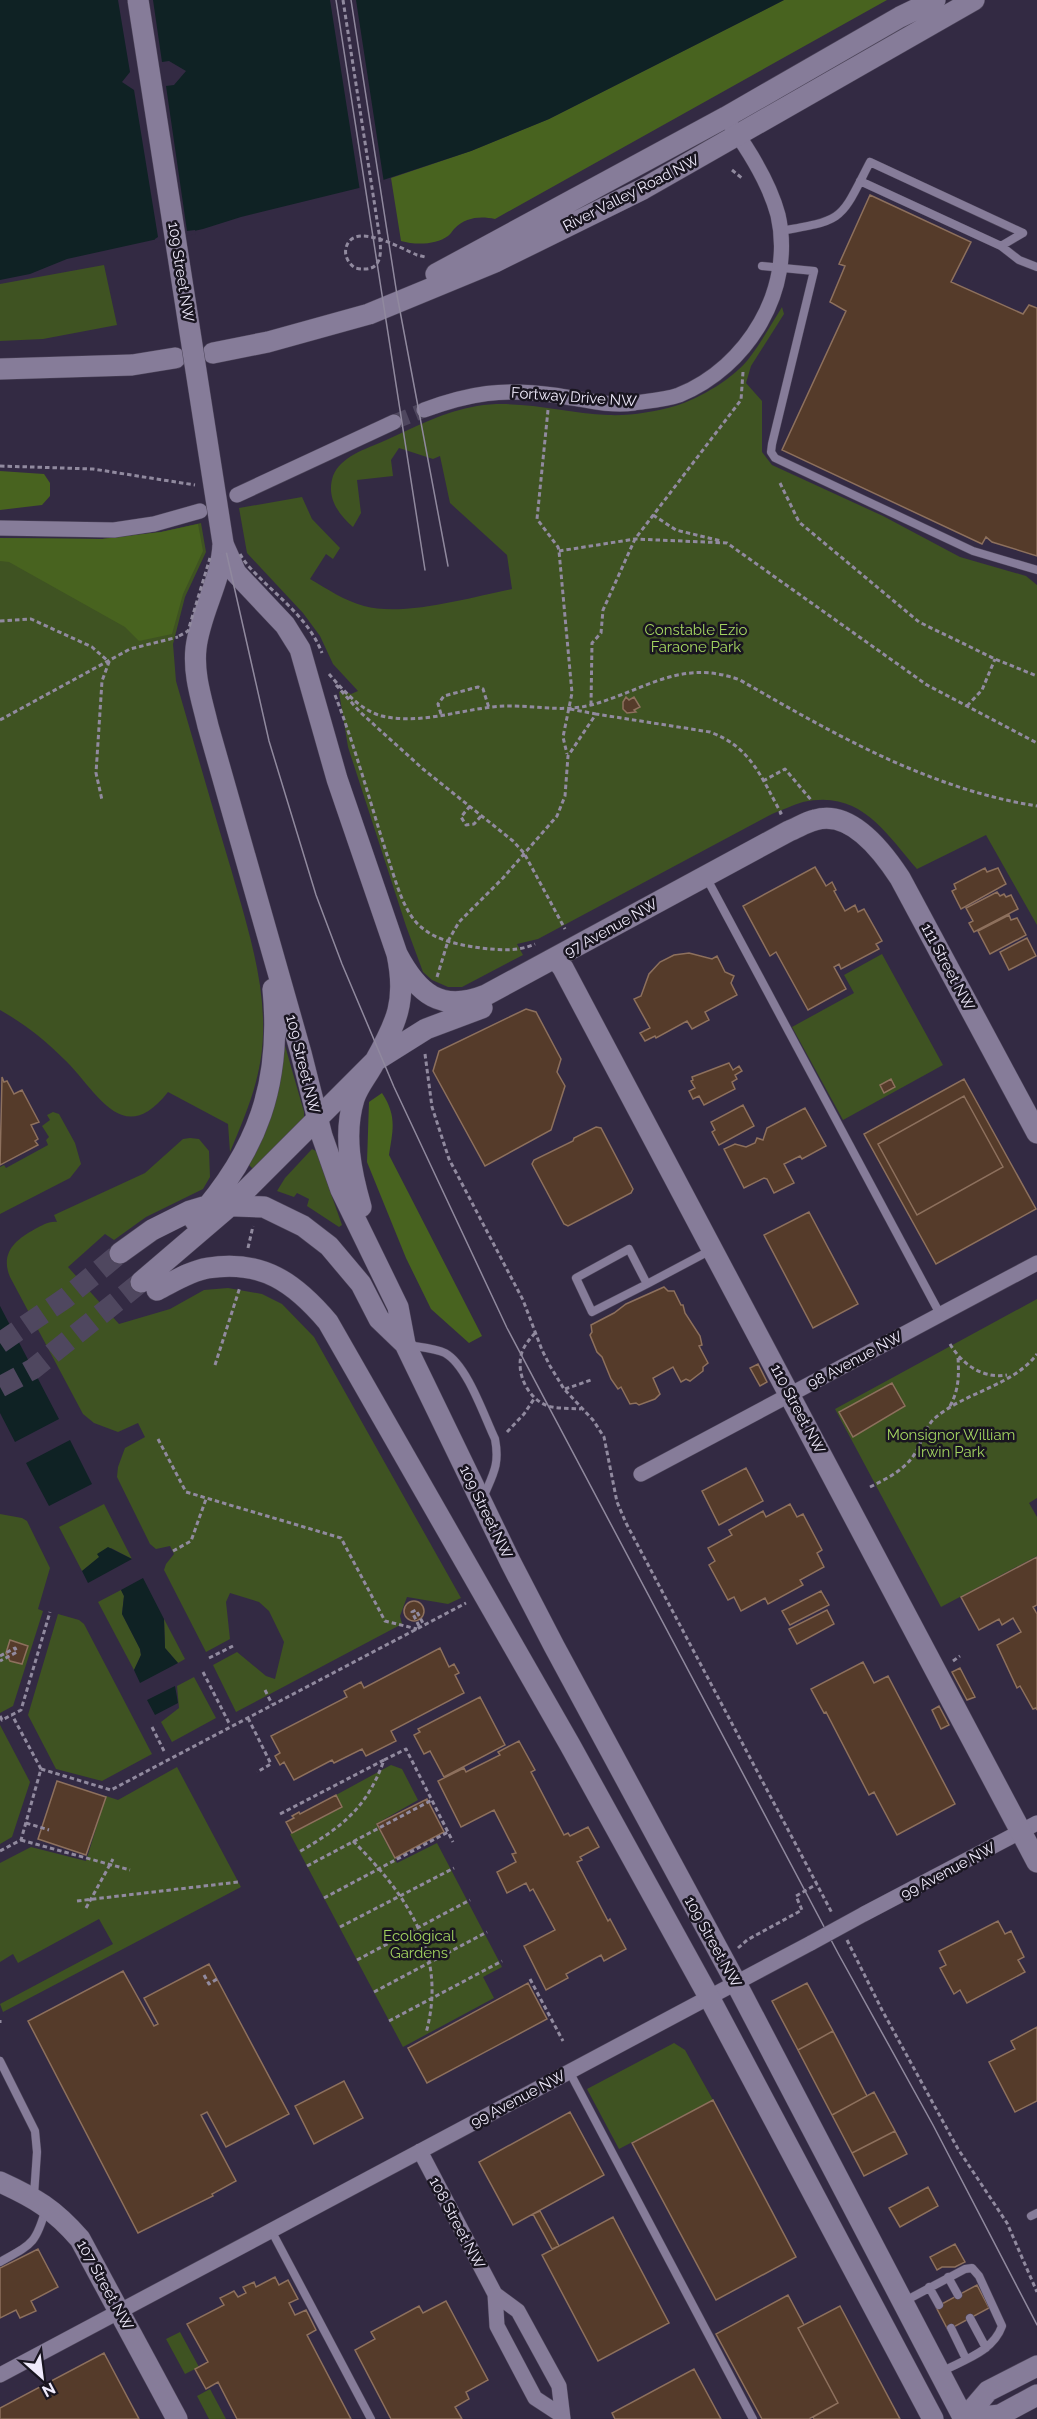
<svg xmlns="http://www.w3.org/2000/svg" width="1037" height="2419" viewBox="0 0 1037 2419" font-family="Raleway,sans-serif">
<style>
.green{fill:#3f5322}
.forest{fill:#48631f}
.water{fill:#0f2224}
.pier{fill:#332a43}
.building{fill:#553b2a;stroke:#8d705d;stroke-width:1.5}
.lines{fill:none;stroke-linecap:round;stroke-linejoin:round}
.street-tunnel{stroke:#4f475f;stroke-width:15;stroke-dasharray:15 8;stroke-linecap:butt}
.secondary-tunnel{stroke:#4f475f;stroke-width:21;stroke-dasharray:21 10;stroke-linecap:butt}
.lane-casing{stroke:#4e465b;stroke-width:9}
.street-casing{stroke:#4e465b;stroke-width:16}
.secondary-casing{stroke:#4e465b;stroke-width:22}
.path{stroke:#918a9f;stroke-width:3;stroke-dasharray:4.5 3;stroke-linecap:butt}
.lane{stroke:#867c99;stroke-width:8}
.street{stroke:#867c99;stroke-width:15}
.secondary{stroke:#867c99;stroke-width:21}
.tram{stroke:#90899e;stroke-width:1.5}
.street-bridge-casing{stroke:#4e465b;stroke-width:16;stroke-linecap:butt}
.secondary-bridge-casing{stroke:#4e465b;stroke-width:22;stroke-linecap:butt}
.path-bridge{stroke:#918a9f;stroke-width:3;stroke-dasharray:4.5 3;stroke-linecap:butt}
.street-bridge{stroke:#867c99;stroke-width:15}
.secondary-bridge{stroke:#867c99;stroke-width:21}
.labels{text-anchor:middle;stroke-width:5;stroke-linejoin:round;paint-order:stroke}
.street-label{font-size:15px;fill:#efeafb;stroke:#191520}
.park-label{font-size:15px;fill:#a3d460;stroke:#191520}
</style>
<rect width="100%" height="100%" fill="#332a43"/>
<!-- green -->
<path class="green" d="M104 265 117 325 43 339 0 341V284Z
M782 307 784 314 751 366 746 383 762 401V452L772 465 883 516 960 557 1026 576 1037 585V925L986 835 917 869C885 832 860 789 803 802 793 805 782 810 772 814L538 939 517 944 523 955 462 987H448L432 980 423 972 406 926 348 747 339 692 342 690 351 694 358 691 333 664 320 636 303 613 247 553 239 508 302 497 312 519 340 548 333 559 326 554 310 579C327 589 345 601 364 606 404 617 471 597 512 589L507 555 450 503 440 456 433 459 399 448 391 460 393 476 357 480 361 513 353 527C338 514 326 497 333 476 341 456 366 449 384 441 413 428 445 411 477 406 520 399 565 413 608 415 630 416 654 412 675 406 699 399 736 377 750 357 762 341 772 323 782 307Z
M201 523 206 552 185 597 173 644 176 681C194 743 212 806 231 869 246 922 265 979 263 1034 262 1077 246 1114 230 1152L228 1124 168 1092C123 1149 98 1093 66 1061 46 1041 25 1024 0 1010V538L102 539 161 532Z
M882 954 943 1065 843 1120 792 1027 854 993 844 975Z
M284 1042 304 1112V1120L256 1172 248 1164Z
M53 1112 59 1114 75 1143 81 1164 70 1178 0 1214V1167L4 1165 6 1168 48 1145 46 1140 49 1137 42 1126 50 1120 47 1115Z
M190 1138 199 1139 209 1151 210 1177 203 1189 146 1217 114 1240 105 1234 68 1267 119 1324 170 1309 204 1290 228 1288 262 1294 282 1304 314 1337 461 1598 448 1604 407 1597 400 1616 402 1624 236 1712 213 1665 237 1652 266 1676 275 1679 284 1642 269 1611 259 1602 230 1593 226 1602 230 1639 206 1652 164 1570 166 1564 174 1554 170 1546 156 1549 150 1544 117 1477 118 1467 125 1448 145 1437 138 1423 118 1432 94 1423 83 1414 10 1277C0 1253 15 1240 35 1229 42 1226 48 1221 57 1222L54 1215 145 1173 183 1139Z
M312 1149 316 1151 342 1225 339 1227 307 1206 309 1199 297 1193 294 1197 277 1191 285 1178Z
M1037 1299V1498L1029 1503 1037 1517V1556L941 1607 835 1409Z
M104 1504 132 1559 111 1548 82 1571 59 1527Z
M0 1514 22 1518 27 1521 50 1568 38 1609 43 1611 13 1706 0 1713Z
M121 1590 124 1596 122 1614 140 1649 141 1655 134 1670 98 1602Z
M58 1614 79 1620 84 1624 152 1754 102 1781 56 1769 28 1715Z
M164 1619 185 1659 178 1663 165 1648Z
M194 1677 216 1718 172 1742 161 1722 179 1708 177 1686Z
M0 1725 30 1782 12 1837 0 1844Z
M391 1765 402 1769 418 1800 376 1824 397 1863 437 1843 502 1967 483 1977 494 1998 403 2047 290 1834 342 1807 336 1795Z
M177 1767 241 1887 3 2012 0 2004 113 1944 99 1919 18 1963 13 1954 0 1962V1863L31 1847 86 1861 106 1796 118 1800Z
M674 2043 685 2050 713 2100 619 2149 587 2089Z
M180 2332 199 2367 185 2374 166 2339Z
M210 2389 226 2419H209L197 2396Z"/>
<!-- forest -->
<path class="forest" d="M784 0H887L495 219C480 216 466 217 454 229 452 231 451 234 448 236 436 245 415 245 401 241L391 178 471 151 549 119Z
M0 471 44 474 50 483V496L42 505 0 510Z
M198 524 203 551 183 594 172 634 139 641 125 627 9 562 0 561V538L102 539 161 532Z
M382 1093C397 1116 393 1129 389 1155L482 1336 469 1343 431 1309 406 1258 367 1162 369 1102Z"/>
<!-- water -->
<path class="water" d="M0 0H784L549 119 471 151 359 188 241 217 203 229 67 259 30 274 0 280Z
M0 1306 59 1419 15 1442 0 1413Z
M70 1440 92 1484 49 1506 26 1463Z
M108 1547 132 1559 88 1583 82 1571 99 1557 97 1554Z
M143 1578 164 1619 165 1648 178 1663 140 1683 134 1670 141 1655 140 1649 122 1614 124 1596 121 1590Z
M175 1686 178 1703 155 1715 147 1700Z"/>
<!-- pier -->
<path class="pier" d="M118 0H153L162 62 169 61 186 71 174 85 166 86 187 231 195 230 196 234 155 243V239L158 237 134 90 122 82 130 72Z
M330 0H356L384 183 360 191Z"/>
<!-- building -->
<path class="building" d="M870 195 971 242 951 282 1023 314 1029 305 1037 308V556L992 542 986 537 982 544 782 450 846 311 830 302 845 266 839 264Z
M626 697 629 700 634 697 640 707 634 710 636 712 627 713 623 709V702Z
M815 867 826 886 832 882 836 890 834 891 845 911 855 905 858 912 864 909 882 941 876 944 879 949 841 969 839 964 834 967 846 989 808 1010 776 952 770 956 743 906Z
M985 868 987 872 998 868 1006 884 961 909 952 891 956 889 954 884Z
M997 892 1000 896 1004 894 1006 897 1011 895 1018 909 974 932 969 923 973 921 966 908Z
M1009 915 1011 920 1017 918 1026 935 990 954 978 931Z
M1027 938 1036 956 1009 970 1000 952Z
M689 953 712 959 717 956 725 972 734 976 731 983 737 995 705 1012 709 1020 692 1029 687 1021 656 1038 655 1036 645 1041 640 1033 650 1028 634 999 641 996 649 974 660 962 674 955Z
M526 1009 536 1012 561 1059 557 1072 565 1086 551 1130 485 1166 433 1071 439 1051Z
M729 1063 733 1070 739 1066 742 1071 735 1075 737 1079 732 1082 735 1089 704 1105 699 1096 693 1099 689 1091 695 1088 691 1081 693 1080 692 1077Z
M2 1077 4 1082 7 1081 14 1094 22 1090 39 1122 31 1125 38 1139 35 1141 38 1145 0 1165Z
M891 1079 895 1087 884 1093 880 1085Z
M964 1079 1036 1209 936 1264 864 1134Z
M964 1096 1003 1167 917 1215 878 1144Z
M743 1105 754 1126 719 1145 712 1132 715 1130 711 1122Z
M805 1108 826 1146 802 1159 800 1156 784 1164 794 1183 774 1193 767 1179 764 1178 744 1188 724 1149 735 1144 746 1147 755 1143 757 1138 763 1140 767 1128Z
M596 1127 601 1128 633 1189 631 1193 591 1214 568 1226 564 1224 532 1164 534 1160 573 1141 574 1138Z
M809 1212 858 1304 813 1328 764 1235Z
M664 1287 668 1291H674L681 1305H683L685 1313 700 1336 702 1345 699 1346 708 1363 703 1367V1371L690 1381 686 1379 681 1382 673 1367 653 1378 660 1394 655 1399 639 1405 636 1403 630 1404 621 1387 618 1389 611 1379 602 1357 597 1352 590 1335 592 1332 591 1325 614 1313 626 1304Z
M758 1364 767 1382 760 1386 750 1368Z
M892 1383 905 1406 853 1437 839 1412Z
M746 1468 763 1501 719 1525 702 1491Z
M790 1504 797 1517 803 1514 822 1550 817 1553 824 1567 800 1580 803 1585 768 1604 765 1598 741 1611 734 1597 728 1600 709 1565 715 1561 708 1548 732 1535 729 1530 763 1511 766 1517Z
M1037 1557V1605L1033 1607 1037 1614V1710L1036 1708 1033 1709 1020 1686 1017 1688 997 1645 1021 1632 1013 1618 1002 1625 999 1619 979 1630 961 1597Z
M821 1591 829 1605 790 1625 782 1611Z
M404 1611a10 10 0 1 1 20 0a10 10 0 1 1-20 0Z
M827 1610 834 1624 797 1644 789 1629Z
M10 1640 28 1646 22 1664 10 1661 6 1653Z
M440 1648 449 1667 454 1664 459 1673 455 1675 464 1693 391 1731 396 1741 366 1756 362 1749 334 1763 332 1760 294 1780 284 1762 280 1765 275 1756 280 1753 271 1736 347 1697 344 1691 361 1682 364 1688Z
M863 1662 874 1683 888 1676 955 1804 897 1835 874 1792 869 1795 826 1712 824 1713 811 1689Z
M960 1668 975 1697 967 1700 952 1672Z
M480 1697 505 1745 444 1777 430 1751 424 1754 414 1735 420 1732 418 1729Z
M939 1706 949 1725 941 1729 932 1710Z
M519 1741 535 1770 531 1772 564 1835 568 1833 570 1836 588 1827 599 1847 580 1857 582 1860 577 1862 608 1921 610 1919 626 1949 604 1961 601 1955 566 1974 568 1978 546 1990 524 1946 555 1930 533 1889 530 1891 526 1883 507 1893 497 1872 516 1862 512 1854 516 1853 494 1810 461 1827 438 1781 464 1768 466 1772 500 1755 498 1752Z
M57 1781 106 1797 86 1855 38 1839Z
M336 1795 342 1807 292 1833 286 1822 294 1818 292 1816 299 1812 300 1814Z
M427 1799 444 1832 395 1858 377 1824Z
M998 1921 1005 1934 1011 1931 1024 1957 1018 1960 1025 1972 967 2003 960 1990 954 1994 940 1968 946 1965 939 1951Z
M209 1964 289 2114 226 2147 207 2112 201 2115 236 2181 212 2194 213 2196 138 2233 28 2021 123 1971 154 2026 158 2024 144 1998Z
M528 1983 547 2019 427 2083 408 2048Z
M807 1983 833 2031 798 2050 772 2001Z
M1037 2027V2101L1015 2112 989 2062 1015 2049 1011 2041Z
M833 2031 867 2096 832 2115 798 2050Z
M344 2081 363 2118 314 2144 295 2106Z
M874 2092 895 2131 852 2153 832 2115Z
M713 2100 796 2257 716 2300 632 2143Z
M570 2112 604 2175 513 2225 479 2162Z
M895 2131 907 2154 864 2176 852 2153Z
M928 2187 938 2206 900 2227 889 2208Z
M540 2211 559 2246 552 2249 533 2214Z
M613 2217 669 2323 598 2361 542 2255Z
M955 2244 965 2262 955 2267H942L937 2270 930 2257Z
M38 2249 58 2287 31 2301 36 2311 20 2318 16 2310 0 2318V2268Z
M275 2277 279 2285 288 2280 298 2299 289 2303 295 2315 306 2310 316 2330 307 2335 351 2419H237L218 2382 206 2389 195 2369 208 2362 187 2324 224 2305 220 2298 234 2291 238 2297 246 2293 243 2287 254 2282 256 2287Z
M977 2285 989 2308 948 2330 936 2307Z
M788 2295 804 2325 798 2328 838 2403 809 2419H762L716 2334Z
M446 2301 488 2380 466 2392 469 2399 455 2407 462 2419H391L355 2350 375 2339 371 2332 419 2306 423 2313Z
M840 2306 900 2419H814L813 2417 838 2403 798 2328Z
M104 2353 139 2419H0V2408Z
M694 2369 721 2419H615L612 2413Z"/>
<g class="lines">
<!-- street-tunnel -->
<path class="street-tunnel" d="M394 422 424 410"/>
<!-- secondary-tunnel -->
<path class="secondary-tunnel" d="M0 1343 67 1297 120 1253
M0 1387 33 1369 141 1282"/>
<defs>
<path id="lane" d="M860 181 1001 246 1019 260 1037 267
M780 231C846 220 840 220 870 162L1023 233
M1001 246 1023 233
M762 266 814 271 772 444 771 452 775 458 973 551 1037 570
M706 877 940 1314
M647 1284 592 1312 576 1278 629 1249 647 1284 711 1250
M408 1345C419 1347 435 1348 445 1353 467 1365 484 1416 495 1439 500 1465 493 1474 483 1498
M0 2061 35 2131 37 2152 34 2195
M569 2071 753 2419
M1031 2216 1037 2213
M271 2230 371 2419
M0 2262C32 2244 36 2244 46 2208
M948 2277 958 2295
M929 2287 939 2305
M903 2302 965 2269 972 2268 979 2276 1002 2326C993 2352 963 2360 941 2372
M970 2318 986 2348
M951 2328 966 2359"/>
<path id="street" d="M424 410C470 393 503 388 553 395 578 398 608 407 634 403 648 401 665 400 679 395 748 367 795 289 778 215 770 185 750 152 732 127
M237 495 394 422
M0 528 114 530 154 524 200 511
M641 1474 1037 1263
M864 1914 1037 1823
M420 2151 495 2294 497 2326 535 2398 561 2415
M495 2294 518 2311 559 2386 563 2419
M0 2375 811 1943"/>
<path id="secondary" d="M436 274 726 117 900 17 935 0
M213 353 268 342 369 314 495 262 643 189 974 0
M0 369 132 365 175 358
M223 543C222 580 200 612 196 648 193 675 202 700 208 726L301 1053 322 1136 341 1190 398 1307 405 1344 511 1563 554 1646 736 1983 964 2419 988 2391 1037 2366
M223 544 236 573 285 625 300 649 337 779 397 954C407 1001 397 1022 374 1063 368 1075 358 1086 354 1099 343 1135 351 1172 361 1207
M397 954C418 994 441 1013 486 995L789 831C797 828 806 822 815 820 851 809 883 852 900 878L1037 1133
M555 958 563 968 1037 1862
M195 1221C258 1151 282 1083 273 989
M120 1253 152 1230 190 1211 210 1205 264 1207 303 1226 329 1246 361 1284 379 1319 405 1344
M141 1282 231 1205 375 1061 426 1029 482 1008
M157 1290C173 1282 190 1271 208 1268 262 1259 295 1283 328 1322L570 1745 709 1997 933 2419
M0 2182C35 2198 54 2209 80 2239L177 2419
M964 2419 1000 2415 1037 2395"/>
</defs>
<!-- lane casing -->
<use href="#lane" class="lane-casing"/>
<!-- street casing -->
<use href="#street" class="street-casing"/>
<!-- secondary casing -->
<use href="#secondary" class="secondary-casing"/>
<!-- path -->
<path class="path" d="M343 0 379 233C382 254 383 274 355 268 349 264 344 256 346 248 353 220 402 249 417 255L425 257
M732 170 743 179
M548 410 537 519 558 547 559 551 572 693 563 737 567 754
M0 466 93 469 195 485
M780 483 799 522 919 622 995 659 1037 676
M653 515 676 530 721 541
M559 551 635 539 727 543 927 685 1037 743
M0 621 31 619 92 647 109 662 102 681 96 773 102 800
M329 674C343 690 361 711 382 716 424 726 468 706 510 706 538 706 564 712 591 705 646 690 681 658 740 680 834 734 929 789 1037 806
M336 685 360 712 423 769 513 841 524 853 565 929
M335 695C356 749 371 806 389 861 396 882 404 913 421 927 437 941 460 945 481 948 500 950 517 952 535 944
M591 705 592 643 601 633 603 610 635 539 741 400 743 372
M967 706 982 690 995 659
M570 709 596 714
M441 714 438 704 444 696 478 687 483 689 489 708
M0 720 130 649 178 637
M763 781 785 769 812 801
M470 806 461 817 466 825 474 824 482 815
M437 977 448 941 459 922 503 878 557 816 565 796 568 756 596 714 710 732C751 747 761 777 781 813L779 814
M425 1054 432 1107 449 1159 523 1300 542 1350 550 1366 564 1389 593 1420 604 1437 617 1502 626 1523 832 1913
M248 1248 253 1226
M535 1333C530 1339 525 1344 522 1352 515 1373 528 1399 548 1406 558 1409 570 1408 581 1409
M950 1344C962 1364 982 1379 1007 1375
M215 1365 240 1287
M565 1389 591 1380
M950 1406C959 1390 959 1375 958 1357
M507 1432 524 1414 534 1399
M158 1439 186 1492 341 1538 385 1621 417 1629
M870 1487C888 1478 907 1469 917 1450 922 1440 926 1426 935 1418 965 1392 1013 1386 1037 1354
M173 1551 191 1541 206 1499
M419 1626 412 1612 416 1610 424 1625
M0 1656 15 1648 17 1652 0 1661
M209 1658 233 1646
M953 1661 960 1656
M203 1672 230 1725
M265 1690 272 1704
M0 1716 2 1720 21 1710 50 1612
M248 1718 271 1764 257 1772
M152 1727 164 1751
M384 1760 406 1749 453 1842
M41 1769 111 1790 466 1603
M280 1814 384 1760C367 1808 342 1827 299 1852
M26 1823 49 1830
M21 1840 130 1870
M353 1841C407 1895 448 1954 426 2033
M0 1851 21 1840 41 1769 12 1715
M307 1866 432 1800
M324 1898 448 1832
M77 1901 238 1882
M86 1908 113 1859
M340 1927 454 1868
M847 1940 882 2010 958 2149 1007 2223 1037 2292
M738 1948 747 1940 802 1910 796 1896 817 1884
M357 1960 470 1900
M204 1975 209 1984 217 1979
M530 1979 563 2041
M374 1992 487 1932
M0 2020V2023
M389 2021 502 1961"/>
<!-- lane -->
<use href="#lane" class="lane"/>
<!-- street -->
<use href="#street" class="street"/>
<!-- secondary -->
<use href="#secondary" class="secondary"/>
<!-- tram -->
<path class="tram" d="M139 0 180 280 224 542 269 741 316 895 342 964 394 1087 507 1328 839 1955 933 2125 1037 2325
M336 0 425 570
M351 0 397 295 448 566"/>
<defs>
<path id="street-bridge" d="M811 1943 864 1914"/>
<path id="secondary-bridge" d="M138 0 223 543"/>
</defs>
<!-- street-bridge casing -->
<use href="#street-bridge" class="street-bridge-casing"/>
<!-- secondary-bridge casing -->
<use href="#secondary-bridge" class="secondary-bridge-casing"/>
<!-- path-bridge -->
<path class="path-bridge" d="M240 554C246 565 256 574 265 583 287 604 311 624 322 653
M179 636 188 631 210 558"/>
<!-- street-bridge -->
<use href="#street-bridge" class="street-bridge"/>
<!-- secondary-bridge -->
<use href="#secondary-bridge" class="secondary-bridge"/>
</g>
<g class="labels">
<!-- street labels -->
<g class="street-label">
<text transform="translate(631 193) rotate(-27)" y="5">River Valley Road NW</text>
<text transform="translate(181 272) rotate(81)" y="5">109 Street NW</text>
<text transform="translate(574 397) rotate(4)" y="5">Fortway Drive NW</text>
<text transform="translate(611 928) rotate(-29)" y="5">97 Avenue NW</text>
<text transform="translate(948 967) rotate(62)" y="5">111 Street NW</text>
<text transform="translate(303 1064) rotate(76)" y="5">109 Street NW</text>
<text transform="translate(855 1360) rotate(-28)" y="5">98 Avenue NW</text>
<text transform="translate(798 1409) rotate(62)" y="5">110 Street NW</text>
<text transform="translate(486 1512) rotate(64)" y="5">109 Street NW</text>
<text transform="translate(948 1871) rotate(-28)" y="5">99 Avenue NW</text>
<text transform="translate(713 1942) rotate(61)" y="5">109 Street NW</text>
<text transform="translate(518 2099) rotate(-28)" y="5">99 Avenue NW</text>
<text transform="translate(457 2223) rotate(62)" y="5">108 Street NW</text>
<text transform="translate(105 2285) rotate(61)" y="5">107 Street NW</text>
</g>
<!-- park labels -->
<g class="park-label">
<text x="696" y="635">Constable Ezio<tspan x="696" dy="17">Faraone Park</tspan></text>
<text x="951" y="1440">Monsignor William<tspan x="951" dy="17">Irwin Park</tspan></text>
<text x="419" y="1941">Ecological<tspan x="419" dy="17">Gardens</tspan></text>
</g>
</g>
<!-- north arrow -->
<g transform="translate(42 2377) rotate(152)" stroke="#191520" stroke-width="4.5" paint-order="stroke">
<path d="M0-4.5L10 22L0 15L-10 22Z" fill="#efeafb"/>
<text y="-9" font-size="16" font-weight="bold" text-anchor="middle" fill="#efeafb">N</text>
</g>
</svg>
